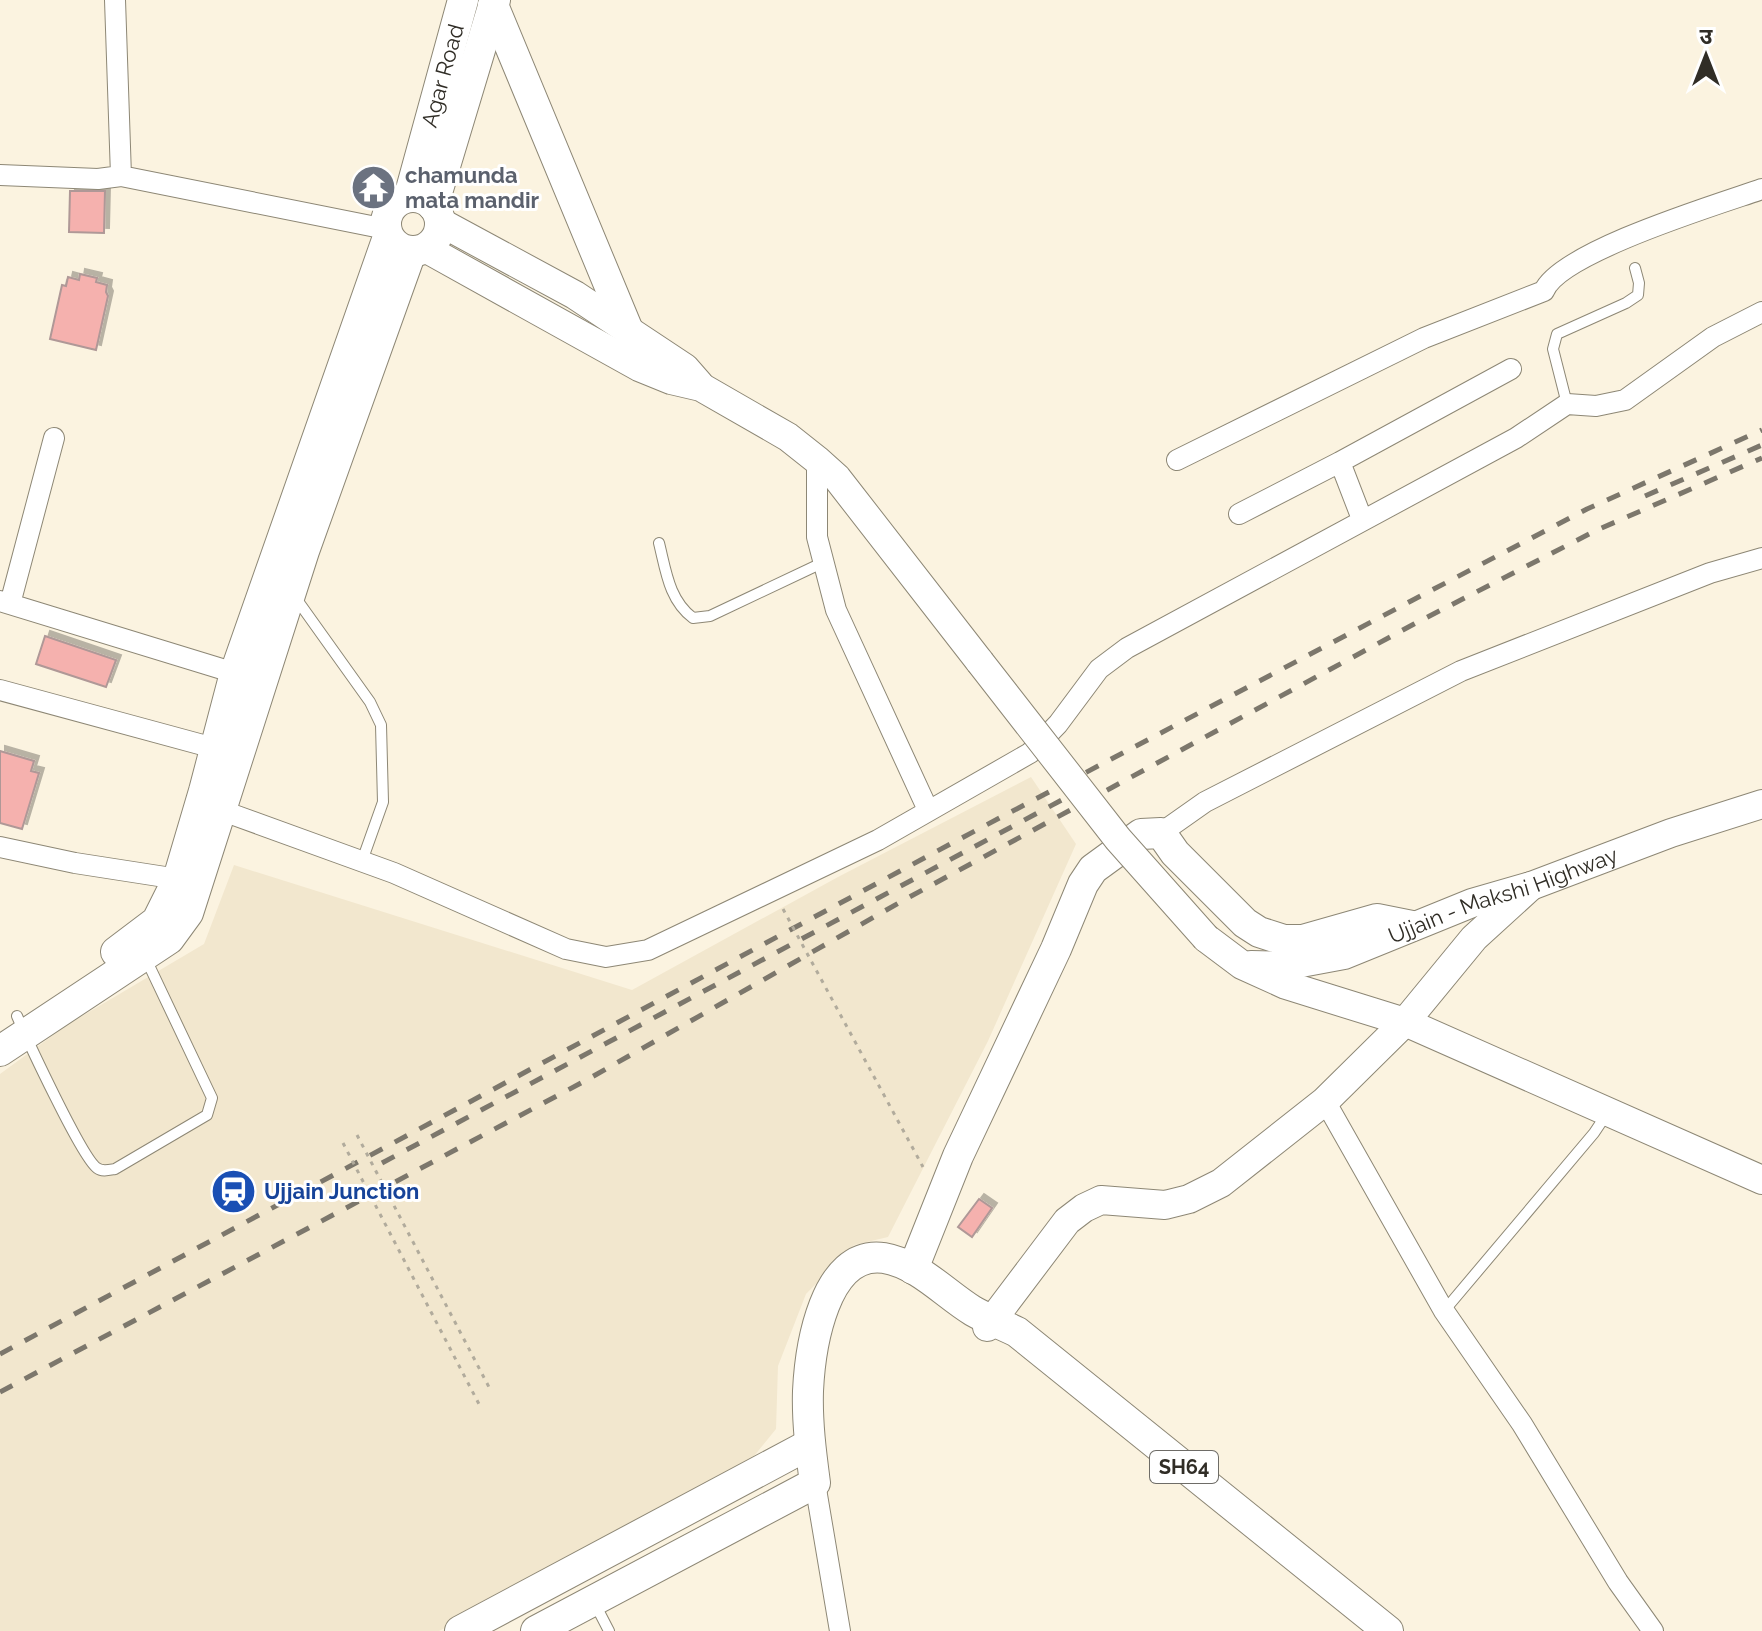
<svg xmlns="http://www.w3.org/2000/svg" width="1762" height="1631" viewBox="0 0 1762 1631" font-family="Raleway,'Noto Sans Devanagari',sans-serif">
<style>
.built{fill:#f2e7ce}
.building{fill:#f5b1ae;stroke:#af9897;stroke-width:2;filter:url(#shadow)}
.lines{fill:none;stroke-linecap:round;stroke-linejoin:round}
.lane-casing{stroke:#8d8775;stroke-width:12}
.street-casing{stroke:#8d8775;stroke-width:22}
.secondary-casing{stroke:#8d8775;stroke-width:30}
.primary-casing{stroke:#8d8775;stroke-width:32}
.lane{stroke:#fff;stroke-width:10}
.street{stroke:#fff;stroke-width:20}
.secondary{stroke:#fff;stroke-width:28}
.primary{stroke:#fff;stroke-width:30}
.rail{stroke:#7c776c;stroke-width:5;stroke-dasharray:14 14;stroke-linecap:butt}
.secondary-bridge-casing{stroke:#8d8775;stroke-width:30;stroke-linecap:butt}
.path-bridge{stroke:#b1ab9c;stroke-width:3;stroke-dasharray:4 6;stroke-linecap:butt}
.secondary-bridge{stroke:#fff;stroke-width:28}
.labels{text-anchor:middle;stroke-width:6;stroke-linejoin:round;paint-order:stroke}
.shield{fill:#fff;stroke:#6e6c67;stroke-width:2}
.shield-label{font-size:20px;font-weight:bold;fill:#302d26}
.street-label{font-size:22px;fill:#302d26;stroke:#fff}
.worship-label{font-size:22px;font-weight:bold;fill:#5b616d;stroke:#fff;text-anchor:start}
.transit-label{font-size:22px;font-weight:bold;fill:#164399;stroke:#fff;text-anchor:start}
</style>
<defs>
<filter id="shadow"><feDropShadow dx="5" dy="-5" stdDeviation="0" flood-color="#0004"/></filter>
</defs>
<rect width="100%" height="100%" fill="#fbf3e0"/>
<!-- built -->
<path class="built" d="M1031 777 1076 844 988 1041 888 1237 854 1245 806 1294 778 1366 776 1429 741 1472 439 1631H0V1074L67 1025 204 944 234 865 632 990 838 877Z"/>
<!-- building -->
<path class="building" d="M70 191H105L104 233 69 232Z
M80 274 97 278 96 282 107 285 106 292 108 296 96 350 50 339 62 285 66 286 68 277 79 280Z
M45 636 116 660 106 687 36 664Z
M0 751 34 761 31 771 39 773 22 829 0 823Z
M979 1199 992 1208 972 1237 958 1227Z"/>
<g class="lines">
<defs>
<path id="lane" d="M1567 404 1553 349 1557 334 1626 303 1638 295 1639 283 1635 268
M659 543C666 571 669 600 693 618L710 616 822 563
M295 597 370 702 381 725 383 802 362 861
M17 1016C27 1039 82 1158 97 1168 102 1172 109 1170 115 1169L207 1115 212 1098 146 959
M1444 1311 1594 1133 1606 1115
M594 1602 609 1631"/>
<path id="street" d="M115 0 121 176 386 229
M0 175 98 179 121 176
M817 460V537L836 610 928 810
M1177 460 1424 338 1544 291C1560 252 1719 204 1762 189
M1239 514 1340 462
M1362 519 1340 462 1511 369
M0 601 235 673
M10 604 54 438
M0 690 225 751
M223 811 394 873 566 949 606 957 648 950 878 840 1030 753 1058 724 1099 669 1127 648 1516 438 1567 404 1596 406 1625 400 1713 337 1762 312
M1161 833 1205 802 1461 671 1710 573 1762 558
M0 847 75 863 178 879
M1325 1101 1444 1311 1522 1424 1618 1582 1653 1631
M815 1483 840 1631"/>
<g id="secondary">
<path d="M440 222 575 295 685 368 699 384"/>
<path d="M425 248 639 367 671 380 701 387 788 437 817 460 837 478 980 662"/>
<path d="M1206 938 1242 965 1286 985 1405 1022 1762 1180"/>
<path id="s1" d="M1251 965 1285 966 1344 955 1472 903 1531 886 1671 833 1762 804"/>
<path d="M987 1327 1067 1221 1084 1208 1101 1200 1165 1205 1189 1199 1221 1183 1325 1101 1405 1022 1474 938 1531 886"/>
</g>
<g id="primary">
<path d="M493 5 627 328"/>
<circle cx="413" cy="224" r="27"/>
<path id="s2" d="M409 197 463 0"/>
<path d="M433 206 495 0"/>
<path d="M116 952 157 921 178 879 204 791 235 673 388 237"/>
<path d="M0 1051 169 939 188 913 304 551 411 252"/>
<path d="M913 1269 958 1156 1056 949 1083 884 1093 869 1141 834 1161 833 1175 853 1245 923 1259 932 1284 940H1303L1377 919 1412 926"/>
<path d="M460 1631 810 1444"/>
<path d="M536 1631 815 1483C811 1453 807 1422 808 1391 810 1349 824 1249 884 1258 919 1264 945 1294 973 1311 987 1319 1003 1325 1017 1332L1388 1631"/>
</g>
</defs>
<!-- lane casing -->
<use href="#lane" class="lane-casing"/>
<!-- street casing -->
<use href="#street" class="street-casing"/>
<!-- secondary casing -->
<use href="#secondary" class="secondary-casing"/>
<!-- primary casing -->
<use href="#primary" class="primary-casing"/>
<!-- lane -->
<use href="#lane" class="lane"/>
<!-- street -->
<use href="#street" class="street"/>
<!-- secondary -->
<use href="#secondary" class="secondary"/>
<!-- primary -->
<use href="#primary" class="primary"/>
<!-- rail -->
<path class="rail" d="M1645 496 1762 445
M382 1163 1088 786
M0 1354 954 842 1411 601 1587 509 1762 430
M0 1392 583 1082 904 900 1414 624 1597 530 1762 458"/>
<defs>
<path id="secondary-bridge" d="M980 662 1118 839 1206 938"/>
</defs>
<!-- secondary-bridge casing -->
<use href="#secondary-bridge" class="secondary-bridge-casing"/>
<!-- path-bridge -->
<path class="path-bridge" d="M783 909 923 1167
M357 1135 490 1389
M343 1143 480 1406"/>
<!-- secondary-bridge -->
<use href="#secondary-bridge" class="secondary-bridge"/>
</g>
<!-- icons -->
<defs>
<symbol id="temple-disc" viewBox="-11 -11 22 22"><circle r="9.5" fill="#6b7280" stroke="#fff"/><path d="M0-6L5-2H3V0L6.5 2.5H4V6H1.5V3h-3V6H-4V2.5H-6.5L-3 0V-2H-5Z" fill="#fff"/></symbol>
<symbol id="station-disc" viewBox="-11 -11 22 22"><circle r="9.5" fill="#1a4fb4" stroke="#fff"/><path d="M-3-6H3Q5-6 5-4V2Q5 4 3 4L4.5 6H3L1.5 4h-3L-3 6H-4.5L-3 4Q-5 4-5 2V-4Q-5-6-3-6ZM-3.5-4v3h7v-3ZM-3.5 1v1.5H-2V1ZM2 1v1.5H3.5V1Z" fill="#fff"/></symbol>
</defs>
<g fill-rule="evenodd">
<use href="#temple-disc" x="348" y="162" width="51" height="51"/>
<use href="#station-disc" x="208" y="1166" width="51" height="51"/>
</g>
<g class="labels">
<!-- shield labels -->
<rect class="shield" x="1150" y="1451" width="68" height="32" rx="6"/>
<g class="shield-label">
<text x="1184" y="1474">SH64</text>
</g>
<!-- street labels -->
<g class="street-label">
<text dy="8" stroke="none"><textPath href="#s2" startOffset="126">Agar Road</textPath></text>
<text dy="8" stroke="none"><textPath href="#s1" startOffset="264">Ujjain - Makshi Highway</textPath></text>
</g>
<!-- worship labels -->
<g class="worship-label">
<text x="405" y="183">chamunda<tspan x="405" dy="25">mata mandir</tspan></text>
</g>
<!-- transit labels -->
<g class="transit-label">
<text x="264" y="1199">Ujjain Junction</text>
</g>
</g>
<!-- north arrow -->
<g transform="translate(1706 56)" stroke="#ffffff" stroke-width="6" paint-order="stroke">
<path d="M0-6L14 30L0 20L-14 30Z" fill="#302d26"/>
<text y="-12" font-size="22" font-weight="bold" text-anchor="middle" fill="#302d26">उ</text>
</g>
</svg>
